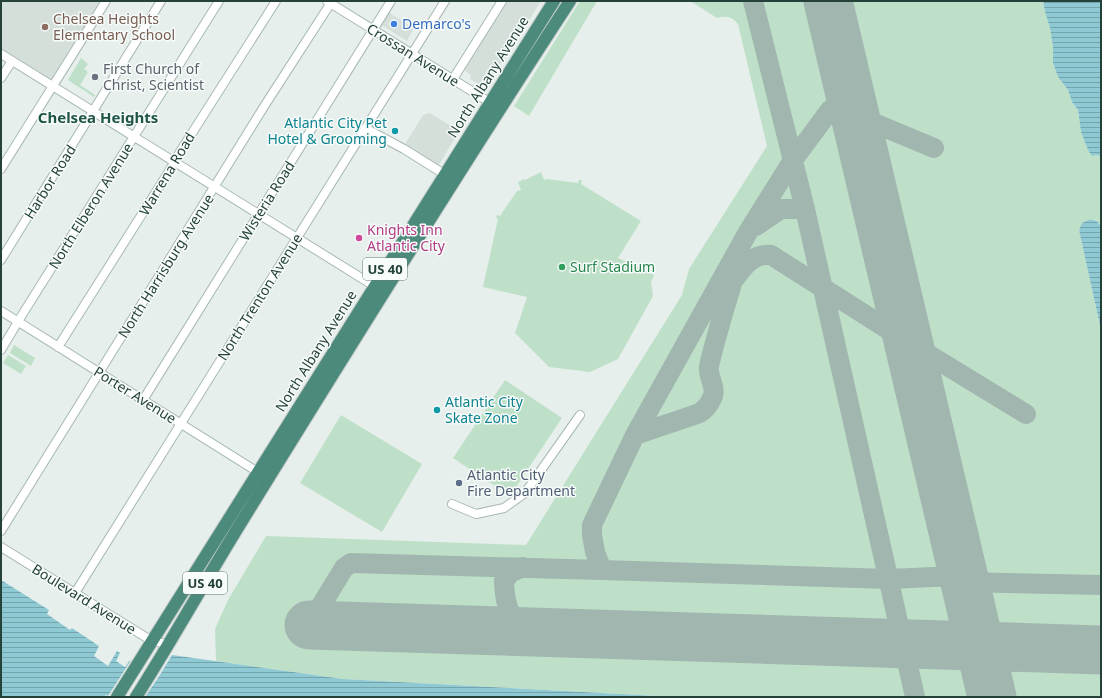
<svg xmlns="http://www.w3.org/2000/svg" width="1102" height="698" viewBox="0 0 1102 698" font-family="'Noto Sans',sans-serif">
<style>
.built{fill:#d4dfda}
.green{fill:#bfe0c8}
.water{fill:url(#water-rules)}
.pier{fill:#e6efeb}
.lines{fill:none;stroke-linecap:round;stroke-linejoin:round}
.taxiway{stroke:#a2b6b0;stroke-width:20}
.runway{stroke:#a2b6b0;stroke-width:49}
.minor-casing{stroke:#a8b8b2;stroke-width:10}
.trunk-casing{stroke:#c2cac8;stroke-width:14}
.minor{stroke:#fff;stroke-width:8}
.trunk{stroke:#4c8a7c;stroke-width:12}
.shop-dot{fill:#3f7fe0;stroke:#f7fbf9;stroke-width:1.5}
.education-dot{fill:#8d6e63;stroke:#f7fbf9;stroke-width:1.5}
.worship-dot{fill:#6b7280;stroke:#f7fbf9;stroke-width:1.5}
.culture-dot{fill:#0f9aa8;stroke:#f7fbf9;stroke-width:1.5}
.hotel-dot{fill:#d1479c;stroke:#f7fbf9;stroke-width:1.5}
.leisure-dot{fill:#2e9e5b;stroke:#f7fbf9;stroke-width:1.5}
.service-dot{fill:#5c6f8a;stroke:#f7fbf9;stroke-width:1.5}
.labels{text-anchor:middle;stroke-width:3;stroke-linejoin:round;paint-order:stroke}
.shield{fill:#f7fbf9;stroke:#637a73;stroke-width:1}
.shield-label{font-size:13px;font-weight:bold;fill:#24423a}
.education-label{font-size:14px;fill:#785e54;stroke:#f7fbf9;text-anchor:start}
.shop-label{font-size:14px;fill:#366cbe;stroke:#f7fbf9;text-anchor:start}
.street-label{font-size:14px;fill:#24423a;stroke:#f7fbf9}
.worship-label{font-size:14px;fill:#5b616d;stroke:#f7fbf9;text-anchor:start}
.culture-label{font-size:14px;fill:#0d838f;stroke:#f7fbf9;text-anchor:end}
.hotel-label{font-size:14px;fill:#b23c85;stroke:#f7fbf9;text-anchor:start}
.leisure-label{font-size:14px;fill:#27864d;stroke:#f7fbf9;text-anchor:start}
.service-label{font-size:14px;fill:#4e5e75;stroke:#f7fbf9;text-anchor:start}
.neighbourhood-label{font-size:15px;font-weight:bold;fill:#1f5548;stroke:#f7fbf9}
</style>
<defs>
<pattern id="water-rules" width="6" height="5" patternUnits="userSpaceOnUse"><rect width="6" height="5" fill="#8ec9d4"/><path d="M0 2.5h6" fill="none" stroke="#74a5ad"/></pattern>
</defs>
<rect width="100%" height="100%" fill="#e6efeb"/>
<!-- built -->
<path class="built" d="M1 1H106L53 87 1 54Z
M507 1H541L518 39 512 35 510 36V37L515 41 490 80 485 78 480 85 470 79 471 75 464 70Z
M388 12 414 28 407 41 380 24Z
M430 113 459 131 436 170 402 149 423 115Z"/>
<!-- green -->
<path class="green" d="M580 1H597L529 116 514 106Z
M690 1H1043L1045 12 1050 28 1053 47V63L1058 77 1068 90 1072 102 1078 110 1081 132 1088 150 1094 156 1099 155 1101 157 1100 172 1101 174V226C1096 218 1090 219 1082 223L1079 230 1101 330V697H676L343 679 216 661 215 629 228 600 266 536 526 545 682 295 689 269 767 146 738 24C733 17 726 15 717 18Z
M81 58 88 64 84 69 88 72 80 85 95 95 94 97 68 80Z
M541 172 544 180 547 179 578 183 579 180H582L581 184 641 221 618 258 654 275 651 282 653 296 618 359 590 372 549 367 515 333 527 297 483 287 498 219 496 217 497 215 500 216 517 191 521 190 518 182 524 179 525 180Z
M14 345 35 358 31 366 10 353Z
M8 355 26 366 21 374 3 363Z
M505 380 562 418 510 496 453 458Z
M341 415 422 464 382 532 300 483Z"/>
<!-- water -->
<path class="water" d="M1043 1H1101V157L1098 155 1092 156 1088 150 1081 132 1078 110 1072 102 1068 90 1058 77 1053 63V47L1050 28 1045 12Z
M1088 220C1094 219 1098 221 1101 226V330L1079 230 1082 223Z
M1 580 49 610 47 614 70 630 72 628 99 646 94 656 108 666 117 651 120 653 116 661 125 667 130 660 158 678 172 655 343 679 676 697H1Z"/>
<!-- pier -->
<path class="pier" d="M131 660 158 678 145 697 105 696 106 695 108 696Z"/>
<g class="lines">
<!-- taxiway -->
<path class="taxiway" d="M753 1 805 209 915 697
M934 148 869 121 859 110 852 105 844 103 837 104 830 110 793 160 748 232 635 435 592 525V535L595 552 602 570 889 579 956 576 964 582 1101 585
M756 226 781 209H805
M733 281C743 268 752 253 771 255L908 342 1026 414
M635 435 697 414C705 411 710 403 713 396 716 386 707 375 709 366 716 335 726 304 735 274
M523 567 510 573 504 581C505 610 510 622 538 633
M309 625 344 568 351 563 602 570"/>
<!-- runway -->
<path class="runway" d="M828 1 992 697
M309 625 1101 650"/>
<defs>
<path id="minor" d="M327 1 494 105
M1 54 379 289
M1 78 12 61
M453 79 502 1
M365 128 404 149 444 174
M1 169 106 1
M1 260 161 1
M1 311 261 474
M58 347 168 173 180 152 276 1
M1 350 22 315 219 1
M143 400 391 1
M452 504 476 514 504 508 525 493 580 415
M1 531 265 105 332 1
M1 547 147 638 158 642 169 645
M75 593 445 1"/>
<path id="trunk" d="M117 697 554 1
M136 697C173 639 206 579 242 521 350 346 458 172 570 1"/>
</defs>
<!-- minor casing -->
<use href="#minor" class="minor-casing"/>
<!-- trunk casing -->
<use href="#trunk" class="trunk-casing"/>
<!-- minor -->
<use href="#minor" class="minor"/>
<!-- trunk -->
<use href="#trunk" class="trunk"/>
</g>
<!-- markers -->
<circle class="shop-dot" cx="394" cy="24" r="4"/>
<circle class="education-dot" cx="45" cy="27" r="4"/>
<circle class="worship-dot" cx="95" cy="77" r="4"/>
<g class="culture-dot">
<circle cx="395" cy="131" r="4"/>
<circle cx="437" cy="410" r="4"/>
</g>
<circle class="hotel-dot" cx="359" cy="238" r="4"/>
<circle class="leisure-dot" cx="562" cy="267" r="4"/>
<circle class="service-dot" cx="459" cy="483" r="4"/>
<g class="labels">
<!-- shield labels -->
<g class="shield">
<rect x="363" y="258" width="44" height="22" rx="3"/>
<rect x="183" y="572" width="44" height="22" rx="3"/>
</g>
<g class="shield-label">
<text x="385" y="274">US 40</text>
<text x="205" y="588">US 40</text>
</g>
<!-- education labels -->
<g class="education-label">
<text x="53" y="24">Chelsea Heights<tspan x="53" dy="16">Elementary School</tspan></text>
</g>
<!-- shop labels -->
<g class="shop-label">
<text x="402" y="29">Demarco's</text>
</g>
<!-- street labels -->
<g class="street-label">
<text transform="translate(413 55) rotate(32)" y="5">Crossan Avenue</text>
<text transform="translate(488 77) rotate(-58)" y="5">North Albany Avenue</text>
<text transform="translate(167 174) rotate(-59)" y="5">Warrena Road</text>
<text transform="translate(50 182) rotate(-58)" y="5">Harbor Road</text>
<text transform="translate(267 201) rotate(-58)" y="5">Wisteria Road</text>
<text transform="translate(91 206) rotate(-58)" y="5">North Elberon Avenue</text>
<text transform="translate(166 266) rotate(-58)" y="5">North Harrisburg Avenue</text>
<text transform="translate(260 297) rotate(-58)" y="5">North Trenton Avenue</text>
<text transform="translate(316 351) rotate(-58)" y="5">North Albany Avenue</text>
<text transform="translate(135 395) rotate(32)" y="5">Porter Avenue</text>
<text transform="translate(84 599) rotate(32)" y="5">Boulevard Avenue</text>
</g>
<!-- worship labels -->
<g class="worship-label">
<text x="103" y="74">First Church of<tspan x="103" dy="16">Christ, Scientist</tspan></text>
</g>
<!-- culture labels -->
<g class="culture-label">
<text x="387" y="128">Atlantic City Pet<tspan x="387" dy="16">Hotel &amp; Grooming</tspan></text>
<text x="445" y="407" text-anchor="start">Atlantic City<tspan x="445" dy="16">Skate Zone</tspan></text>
</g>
<!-- hotel labels -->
<g class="hotel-label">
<text x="367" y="235">Knights Inn<tspan x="367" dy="16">Atlantic City</tspan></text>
</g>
<!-- leisure labels -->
<g class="leisure-label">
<text x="570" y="272">Surf Stadium</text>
</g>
<!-- service labels -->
<g class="service-label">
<text x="467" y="480">Atlantic City<tspan x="467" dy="16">Fire Department</tspan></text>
</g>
<!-- neighbourhood labels -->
<g class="neighbourhood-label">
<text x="98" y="123">Chelsea Heights</text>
</g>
</g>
<!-- border -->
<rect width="1102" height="698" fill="none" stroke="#24423a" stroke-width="4"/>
</svg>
